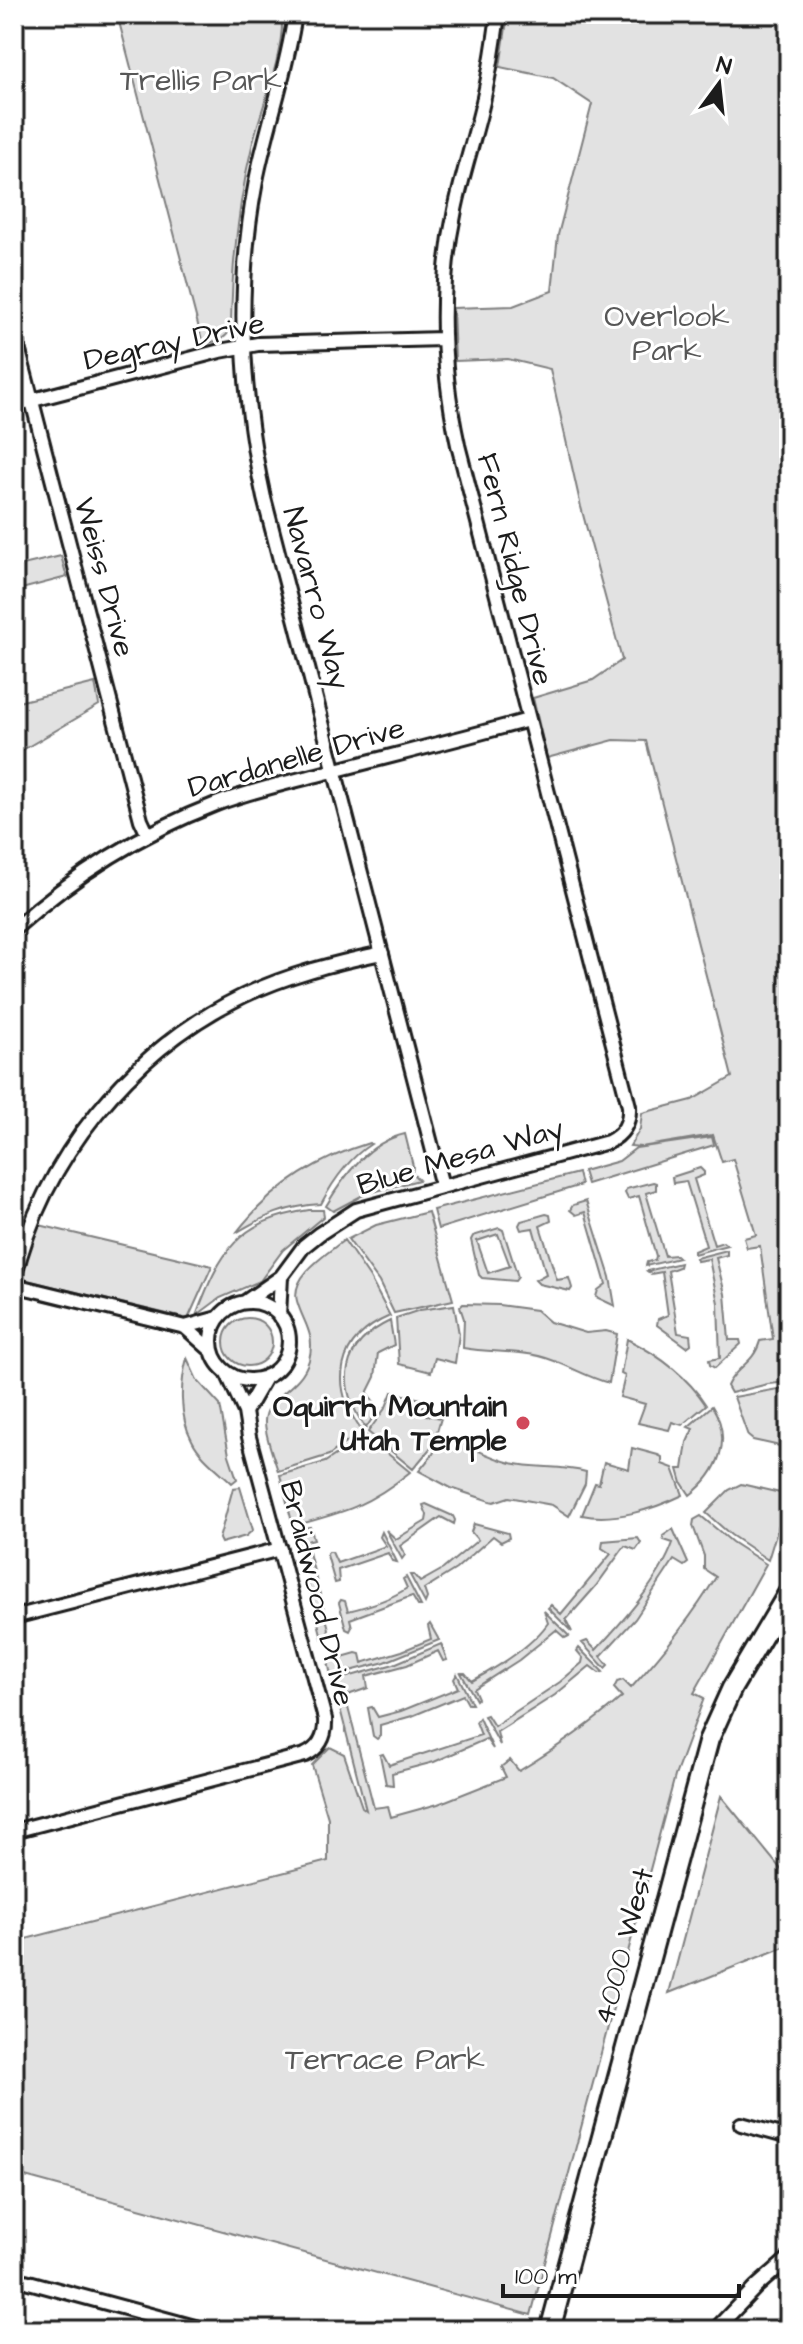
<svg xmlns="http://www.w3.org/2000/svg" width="803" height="2344" viewBox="0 0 803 2344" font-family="'Architects Daughter',sans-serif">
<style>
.green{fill:#e2e2e2;stroke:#7f7f7f;stroke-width:2;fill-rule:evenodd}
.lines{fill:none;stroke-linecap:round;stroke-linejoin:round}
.street-casing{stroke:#1c1c1c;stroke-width:18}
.secondary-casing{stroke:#1c1c1c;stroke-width:24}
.street{stroke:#fff;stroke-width:12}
.secondary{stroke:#fff;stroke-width:18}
.poi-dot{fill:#d1495b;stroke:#fff;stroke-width:3}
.labels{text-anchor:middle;stroke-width:6;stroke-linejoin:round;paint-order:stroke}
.park-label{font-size:30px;fill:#575757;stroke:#fff}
.street-label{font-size:30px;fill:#1c1c1c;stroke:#fff}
.poi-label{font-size:30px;font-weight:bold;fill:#1c1c1c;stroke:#fff;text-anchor:end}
</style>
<rect width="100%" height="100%" fill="#fff"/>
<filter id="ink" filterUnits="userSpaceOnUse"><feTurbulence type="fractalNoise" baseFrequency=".0125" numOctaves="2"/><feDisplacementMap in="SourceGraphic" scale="16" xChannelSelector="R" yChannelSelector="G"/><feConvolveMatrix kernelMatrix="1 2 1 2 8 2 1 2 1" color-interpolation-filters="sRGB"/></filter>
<g filter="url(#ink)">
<!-- green -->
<path class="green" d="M117 14H281L282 17C284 53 262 106 253 142 238 203 232 264 231 326 228 340 216 341 203 344Z
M508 14H789V1382L768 1384 731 1393 727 1386C735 1367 754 1364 760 1341L773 1339 760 1246 747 1248 744 1238 756 1235 733 1159 722 1162 713 1135 641 1147 630 1146 640 1129 642 1113 692 1100 732 1077 646 741 614 740 547 758 533 698 593 680 622 660 581 507 550 369 508 359 455 361 453 308 513 306 552 291 558 235 592 104 553 78 500 67Z
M61 556 67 577 14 591V567Z
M95 683 99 705 14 755V703Z
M405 1134 413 1166 412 1173 419 1180 365 1194 333 1211 326 1206C344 1176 368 1142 405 1134Z
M712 1137 714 1145 587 1184 583 1171 619 1161 636 1148Z
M369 1143 371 1144C349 1158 333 1181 321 1204 287 1206 264 1216 236 1233 270 1189 316 1159 369 1143Z
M700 1168 704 1172V1175L694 1179 714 1245 723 1242 727 1245 694 1254V1251L706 1246 686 1181 673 1183 672 1177Z
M578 1173 581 1185 438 1229 433 1210Z
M653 1182 656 1183V1190L646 1193 665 1256 676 1255 679 1258 646 1266 647 1262 655 1260 656 1256 639 1196 628 1199 625 1193 626 1189Z
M586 1201 610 1277 615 1306 596 1297 598 1290 606 1284 585 1212 576 1215 570 1210 573 1205Z
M309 1210H323L324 1216 283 1250 260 1281 220 1298 196 1316C220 1252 237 1221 309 1210Z
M428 1212 453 1300 394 1313 379 1282 348 1239 376 1225Z
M546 1214 550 1215 551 1221 540 1226 557 1280 569 1278 572 1288 570 1291 539 1284 535 1280 546 1274 533 1228 521 1230 519 1225 521 1221Z
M14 1219 212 1266 188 1319 14 1277Z
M499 1228 503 1230 518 1277 515 1281 482 1278 479 1275 471 1240 473 1236ZM498 1234 510 1266 488 1273 477 1241Z
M344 1240 370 1278 390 1316C336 1339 329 1386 362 1431L329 1455 278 1471C273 1455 266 1439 265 1423 264 1396 300 1391 309 1360 316 1333 303 1323 297 1301 290 1276 328 1253 344 1240Z
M727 1250V1255L716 1258 725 1294 729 1340H740L741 1344 715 1368 710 1365 709 1360 720 1358 718 1303 709 1259 697 1261 696 1258Z
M680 1263 679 1267 668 1271 678 1333 690 1335 691 1344 687 1347 657 1325 658 1319 668 1315 662 1272 651 1274 647 1271Z
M463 1304 499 1305 536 1310 550 1322 586 1333 606 1331 617 1334 609 1383C585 1377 564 1362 539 1356 514 1350 488 1353 463 1348L464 1319 460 1307Z
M454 1305 459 1334 455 1363 435 1358 431 1372 399 1364 396 1318 420 1310Z
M224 1342a24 24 0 1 1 48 0a24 24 0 1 1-48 0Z
M390 1321 394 1345 378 1353 375 1377 367 1393 379 1408 366 1428C335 1386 341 1344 390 1321Z
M627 1339C657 1354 687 1376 706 1405L682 1425 672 1422 669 1430 638 1423 645 1404 620 1397 625 1376 621 1374Z
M187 1358 197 1380 220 1405 229 1455 237 1479 232 1483C219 1470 200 1457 192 1440 179 1416 180 1384 187 1358Z
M789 1387V1448L753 1440 748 1436 734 1397Z
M392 1392 425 1400 421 1414 441 1418 433 1445 413 1469 368 1432 386 1407Z
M712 1406C733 1439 719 1473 690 1495L682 1483 678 1469H683L687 1442 693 1429 688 1427Z
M365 1435 410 1472C368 1506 345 1512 293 1526L280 1475 325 1462Z
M442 1436C466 1443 486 1457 511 1463 536 1469 561 1465 586 1472L585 1484 569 1516 552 1505 509 1497 494 1502 490 1501 451 1488 419 1471 433 1454Z
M632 1448 658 1455 662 1457V1464L673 1468 683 1495C654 1509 614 1522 582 1515L595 1483 599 1484 604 1462 629 1469Z
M741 1484 780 1493 787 1498 768 1560 731 1535 706 1513 729 1490Z
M240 1487 253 1530 246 1536 221 1543 219 1539 233 1488Z
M426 1504 453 1516 455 1520 454 1524 441 1517 400 1546 405 1555 402 1559 386 1530 396 1539 426 1521 427 1515 423 1505Z
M701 1516 732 1542 766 1564 694 1693 704 1698 675 1776 531 2315 14 2174V1942L328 1861V1818L312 1765 330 1747 344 1754 362 1807 366 1810 333 1681 394 1664 441 1644 447 1660 443 1661 438 1651 407 1665 366 1676 368 1688 345 1696 374 1808 388 1806 391 1817 438 1804 506 1777 501 1767 510 1760 519 1771C555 1749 590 1725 622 1697L614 1688 617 1682 623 1680 631 1688C663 1653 692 1617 716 1577L704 1569V1556L693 1526 694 1520Z
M474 1524 508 1533 509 1538 501 1542 493 1536 456 1569 424 1589 427 1598 425 1603 410 1575H414L420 1582 443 1569 478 1540 471 1532Z
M310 1527 314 1539 306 1541 329 1629 328 1634 322 1638 294 1530Z
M673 1529 688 1563 684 1566 674 1560 635 1619 601 1656 608 1665 605 1668 582 1643 587 1641 596 1650C622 1622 660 1580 673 1543L664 1540 663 1536Z
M382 1532 397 1562 392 1561 388 1553 338 1570 339 1582 335 1583 327 1555 328 1552H332L337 1563 386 1546 380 1537Z
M638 1538 641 1543 636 1550 625 1546 596 1586 566 1620 572 1632 548 1608 551 1605 561 1614 611 1554 602 1548 603 1541Z
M406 1577 421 1606H418L412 1596 350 1619 352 1627 350 1631 346 1629 339 1603 341 1600 345 1601 348 1611C369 1606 390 1600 407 1588L403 1579Z
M544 1611 569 1636 565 1638 556 1630 519 1660 474 1689 478 1698 476 1700 461 1673H465L472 1681C498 1667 531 1647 548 1623Z
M430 1624 439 1640 385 1662 331 1676 328 1661 356 1653 360 1654 362 1663 402 1651 431 1639 428 1626Z
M579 1648 603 1672 599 1673 590 1666 555 1695 497 1732 500 1745 484 1716 487 1715 494 1726 560 1682 582 1663 583 1658 577 1651Z
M457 1674 472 1704H468L463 1695 412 1716 380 1725V1736L377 1739 373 1736 368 1708 372 1707 378 1717 401 1711 458 1688 454 1679Z
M479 1718 493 1749 486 1739 434 1762 392 1773 393 1785 386 1784 380 1755 383 1754 389 1765 481 1735 476 1722Z
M721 1796 789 1879V1945L669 1993Z"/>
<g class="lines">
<defs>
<path id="street" d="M295 14C287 71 267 125 256 181 236 286 241 394 264 498L442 1186
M14 332 141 820 148 835
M14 405 220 351 258 344 443 339
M14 929C73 876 141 833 216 804 250 791 286 783 321 774 390 756 460 739 528 720
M14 1280C42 1159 131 1050 243 996 287 975 334 963 382 953
M14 1285 185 1327 212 1351
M245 1302 281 1277 304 1246 319 1234 356 1210 608 1142C624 1134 630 1123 629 1106L458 445C441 367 438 289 455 210 462 176 473 143 481 110 489 78 494 46 498 14
M211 1341a39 39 0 1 1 78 0a39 39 0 1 1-78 0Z
M279 1316 281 1277
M185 1327 218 1318
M245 1412 266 1376
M14 1617 280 1549
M14 1831 305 1755C320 1748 326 1736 325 1719L249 1437 245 1412 227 1373
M741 2124 789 2137
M14 2278 206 2330
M715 2330 756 2287 789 2258"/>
<path id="secondary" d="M550 2330 709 1739 732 1688 789 1592"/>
</defs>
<!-- street casing -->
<use href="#street" class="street-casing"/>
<!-- secondary casing -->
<use href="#secondary" class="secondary-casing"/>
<!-- street -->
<use href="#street" class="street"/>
<!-- secondary -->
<use href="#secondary" class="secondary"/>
</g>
</g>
<!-- markers -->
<circle class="poi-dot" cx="523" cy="1423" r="8"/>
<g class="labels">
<!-- park labels -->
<g class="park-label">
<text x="201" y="90">Trellis Park</text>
<text x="667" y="326">Overlook<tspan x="667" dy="34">Park</tspan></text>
<text x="385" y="2069">Terrace Park</text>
</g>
<!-- street labels -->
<g class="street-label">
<text transform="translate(174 341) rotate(-12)" y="10">Degray Drive</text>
<text transform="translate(516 569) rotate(76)" y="10">Fern Ridge Drive</text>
<text transform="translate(105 577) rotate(75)" y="10">Weiss Drive</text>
<text transform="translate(317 598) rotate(75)" y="10">Navarro Way</text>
<text transform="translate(296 757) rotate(-16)" y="10">Dardanelle Drive</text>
<text transform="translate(460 1156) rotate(-16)" y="10">Blue Mesa Way</text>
<text transform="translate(318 1593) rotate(76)" y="10">Braidwood Drive</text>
<text transform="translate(623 1946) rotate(-75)" y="10">4000 West</text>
</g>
<!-- poi labels -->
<g class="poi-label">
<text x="507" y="1416">Oquirrh Mountain<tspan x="507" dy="34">Utah Temple</tspan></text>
</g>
</g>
<!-- margin -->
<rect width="803" height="2344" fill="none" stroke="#fff" stroke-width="48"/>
<rect x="24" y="24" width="755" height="2296" fill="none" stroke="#1c1c1c" stroke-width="3" filter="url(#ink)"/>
<!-- north arrow -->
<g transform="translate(719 84) rotate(15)" stroke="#ffffff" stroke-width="6" paint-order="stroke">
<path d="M0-6L14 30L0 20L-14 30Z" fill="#1c1c1c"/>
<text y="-12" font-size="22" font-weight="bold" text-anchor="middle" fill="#1c1c1c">N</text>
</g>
<!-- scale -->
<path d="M503 2284v12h236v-12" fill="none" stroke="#1c1c1c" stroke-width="4"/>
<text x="515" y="2284" font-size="24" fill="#1c1c1c" stroke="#ffffff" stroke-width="6" paint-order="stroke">100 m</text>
</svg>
